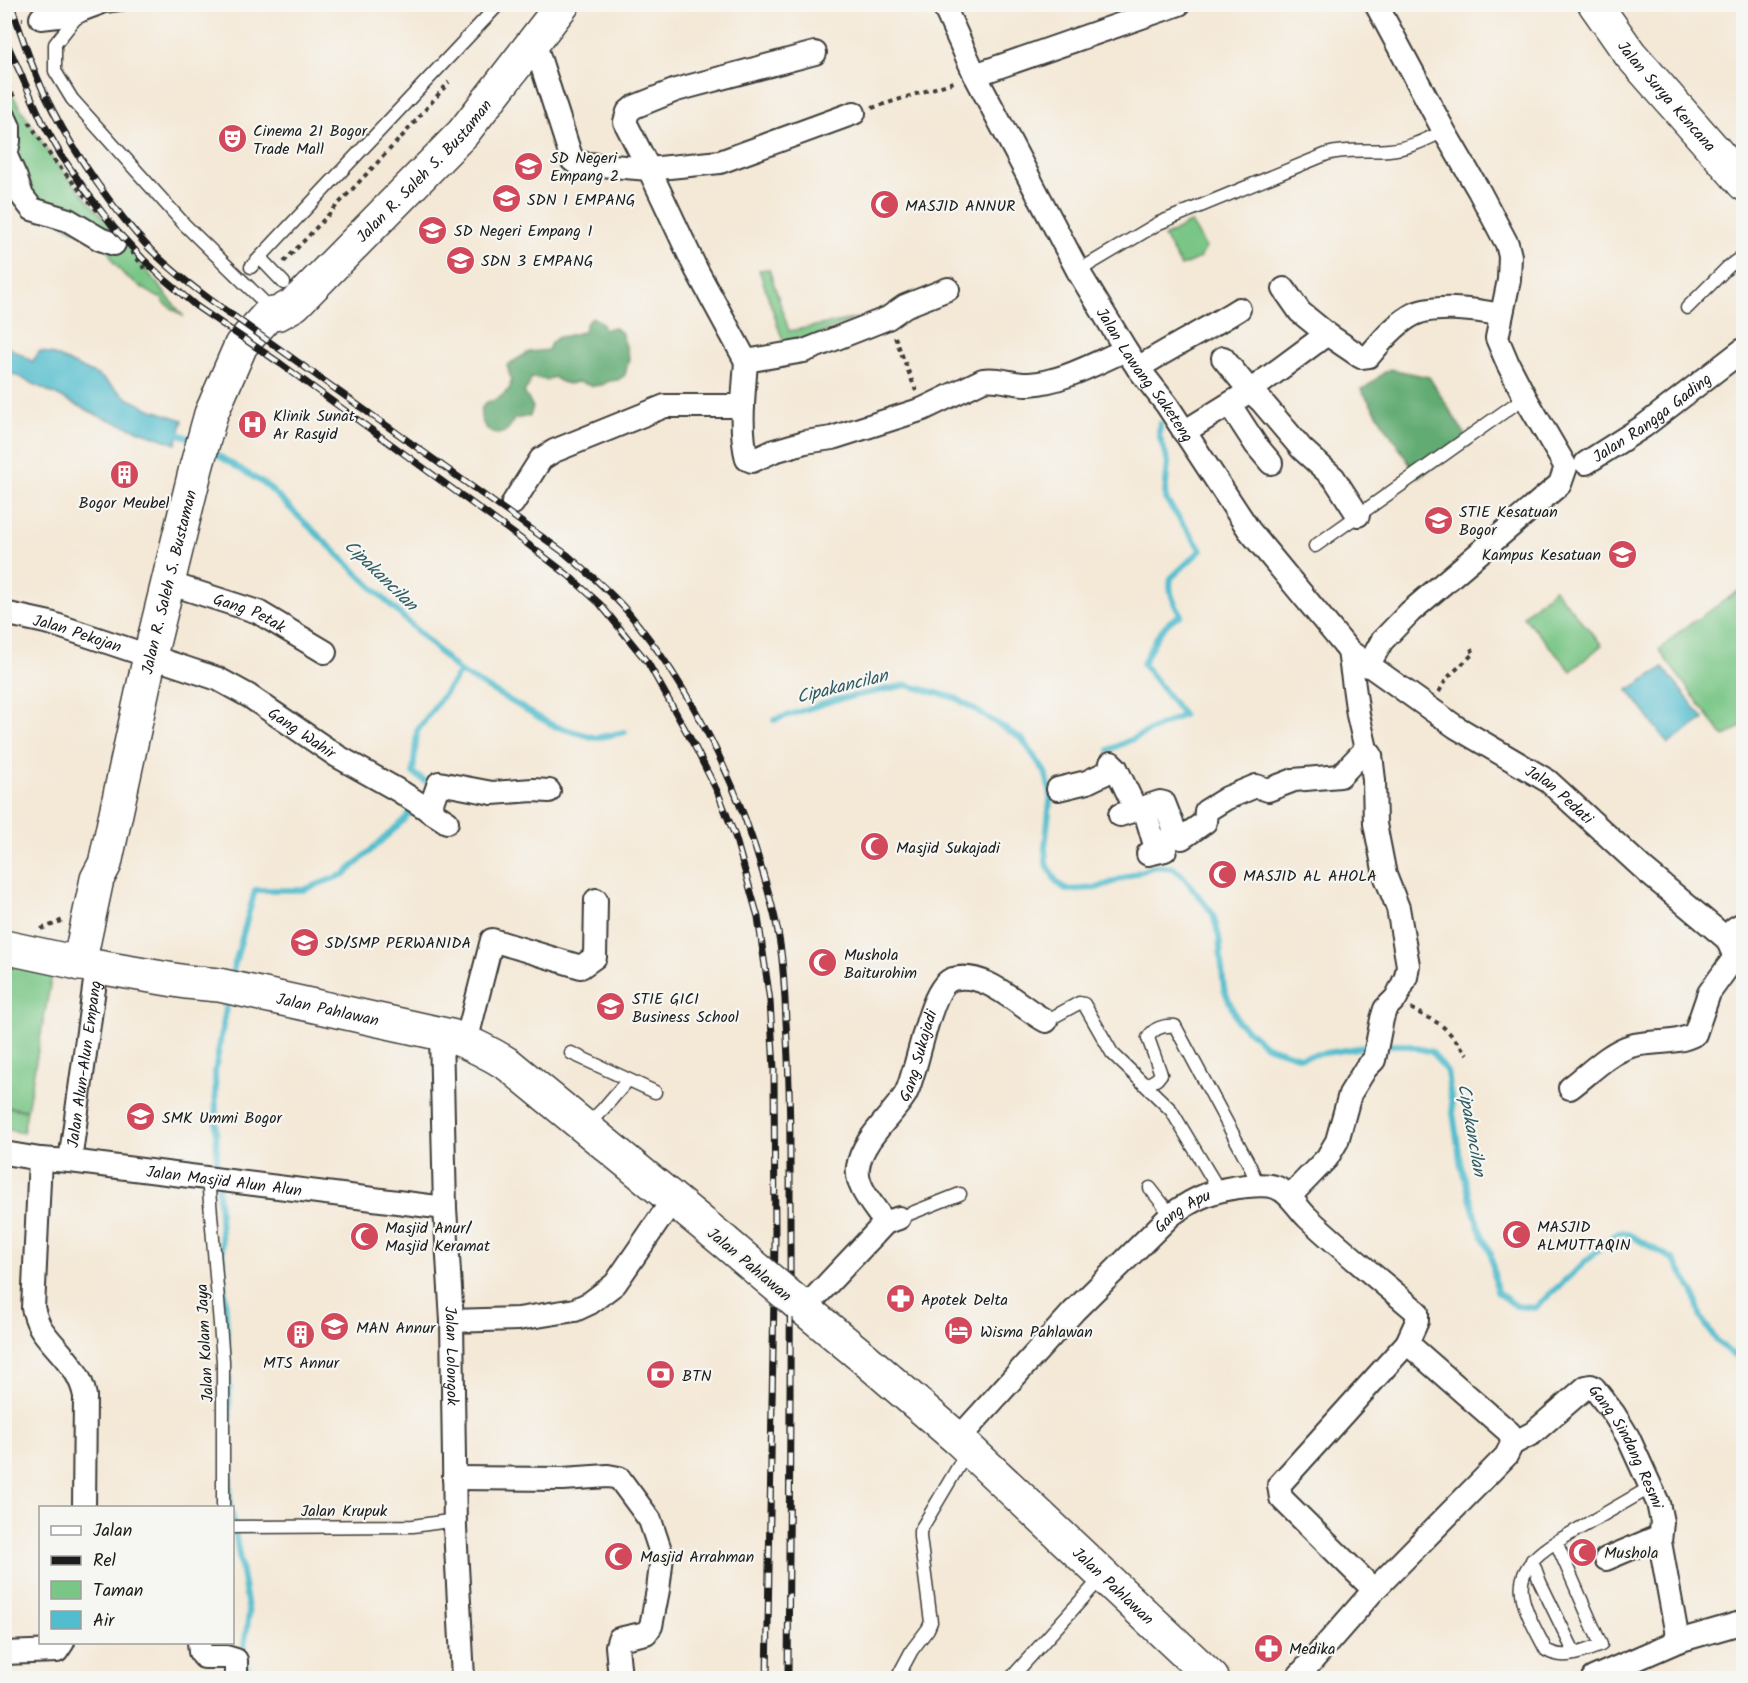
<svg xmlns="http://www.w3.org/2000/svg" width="1748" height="1683" viewBox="0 0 1748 1683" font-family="Kalam,sans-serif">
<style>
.green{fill:#79c686;stroke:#4a7151;stroke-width:1.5}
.forest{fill:#62ab73;stroke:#3f6448;stroke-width:1.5}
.water{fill:#52bdce;stroke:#376c75;stroke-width:1.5}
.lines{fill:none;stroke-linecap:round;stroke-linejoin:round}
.stream{stroke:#52bdce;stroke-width:6}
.lane-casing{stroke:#3c3b38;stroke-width:15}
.street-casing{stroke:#3c3b38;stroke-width:26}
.secondary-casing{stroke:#3c3b38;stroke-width:36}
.primary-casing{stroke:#3c3b38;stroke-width:36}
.path{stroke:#3c3b38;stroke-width:4;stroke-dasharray:4.5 4.5;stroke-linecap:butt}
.lane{stroke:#fff;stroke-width:12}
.street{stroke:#fff;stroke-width:22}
.secondary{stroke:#fff;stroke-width:33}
.primary{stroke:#fff;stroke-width:33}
.rail-casing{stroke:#1c1c1c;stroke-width:7}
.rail{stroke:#f6f6f2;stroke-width:4.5;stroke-dasharray:14;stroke-linecap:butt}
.primary-bridge-casing{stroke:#3c3b38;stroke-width:36;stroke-linecap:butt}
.primary-bridge{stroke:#fff;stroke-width:33}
.labels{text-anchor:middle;stroke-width:4.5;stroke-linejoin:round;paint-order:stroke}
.street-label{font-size:16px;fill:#1c1c1c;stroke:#f6f6f2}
.poi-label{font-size:16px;fill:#1c1c1c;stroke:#f6f6f2;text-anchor:start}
.water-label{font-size:18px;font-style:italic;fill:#325c63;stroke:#f6f6f2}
</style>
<rect width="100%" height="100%" fill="#f6f6f2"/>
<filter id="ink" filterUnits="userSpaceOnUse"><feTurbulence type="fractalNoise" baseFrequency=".0167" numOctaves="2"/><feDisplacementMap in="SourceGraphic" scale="12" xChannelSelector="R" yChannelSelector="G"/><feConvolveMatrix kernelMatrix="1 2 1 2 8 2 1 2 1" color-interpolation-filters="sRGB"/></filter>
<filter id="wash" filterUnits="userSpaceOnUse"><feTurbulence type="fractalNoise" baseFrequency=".008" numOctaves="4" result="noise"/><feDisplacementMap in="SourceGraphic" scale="24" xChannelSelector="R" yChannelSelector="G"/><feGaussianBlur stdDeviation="1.35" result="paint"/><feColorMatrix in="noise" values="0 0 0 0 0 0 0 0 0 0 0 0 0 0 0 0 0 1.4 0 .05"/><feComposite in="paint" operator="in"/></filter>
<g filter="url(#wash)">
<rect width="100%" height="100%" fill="#f4e8d6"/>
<!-- green -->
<path class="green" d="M4 75 13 96 52 158 123 241 184 317 163 302 162 297 159 298 136 284 131 279 127 278 114 263 106 246 7 196 5 193Z
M1191 222 1206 248 1200 258 1181 266 1164 237Z
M769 269 789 331 858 318 817 335 784 344 759 270Z
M1743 588V725L1724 737 1659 650 1680 631Z
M1554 589 1602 645 1571 671 1523 616Z
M4 960 53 969 27 1110 5 1106Z
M5 1107 27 1111 23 1133 5 1129Z"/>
<!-- forest -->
<path class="forest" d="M592 317 601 322 604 330 613 327 621 332 627 349 629 358 625 375 618 380 609 381 602 385 593 386 577 382 569 384 561 382 554 377 547 380 531 377 529 385 524 392 533 407 530 416 514 419C500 452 473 422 483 406 487 400 490 402 495 400 501 398 506 392 510 388L511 380 507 365 529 352 548 350 551 343 558 337C568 337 574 333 584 332L586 324Z
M1390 369 1429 377 1471 444 1418 477 1361 389C1374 384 1378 375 1390 369Z"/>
<!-- water -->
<path class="water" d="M5 344C14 353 22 352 32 362L40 351 54 355 99 376 129 399 150 409 183 420 176 444 99 416 5 370Z
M1663 668 1704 719 1668 744 1628 690Z"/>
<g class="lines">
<!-- stream -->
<path class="stream" d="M171 431 192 439
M211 451 266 485 460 672 554 726 596 738 625 732
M774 720 835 700 907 685 956 698 1022 739 1045 772 1051 793 1045 847 1046 863 1056 881 1066 890 1097 888 1155 866 1173 868 1182 875 1213 914 1219 937 1224 989 1238 1022 1266 1046 1300 1057 1371 1046
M1109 750 1183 715 1143 664C1152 645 1161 623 1181 615 1174 603 1168 592 1171 578L1201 550 1167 501 1165 495 1168 462 1159 435 1160 424
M430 788 431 785 413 773 417 731 460 672
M231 978 255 890H303L345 874 404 820 414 807
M1381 1045H1406L1432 1052 1447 1072 1461 1166 1479 1228 1491 1254 1497 1292 1516 1306 1535 1308 1613 1236 1619 1232 1626 1233 1673 1259 1694 1293 1701 1318 1717 1341 1729 1352 1744 1360
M217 1174 215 1071 228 997
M218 1185 229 1366
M229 1379 230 1498 231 1508
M232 1513 249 1614 243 1653 250 1674 266 1678"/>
</g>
</g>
<g filter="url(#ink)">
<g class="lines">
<defs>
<path id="lane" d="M123 4 95 8 75 19 55 44V71L72 99 185 225 267 305 275 310
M260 258 284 283
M251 267 499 4
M1078 271 1159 223 1327 154C1348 148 1368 152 1389 150 1408 149 1427 139 1444 131
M1687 308 1728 267 1744 255
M1315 546 1525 397
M1046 1021 1079 1003 1084 1004 1112 1053 1171 1110 1219 1190
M571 1053 655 1092
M1147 1085 1157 1079 1161 1074 1148 1038C1153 1028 1164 1025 1175 1026L1249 1164 1258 1185
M585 1127 603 1109 628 1080
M208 1178 223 1361V1508
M1150 1188 1171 1215
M899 1218 960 1194
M232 1527 413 1526 456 1520
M1556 1542 1601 1645C1582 1652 1564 1661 1546 1650 1522 1604 1502 1574 1556 1542L1651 1487
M1532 1560 1540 1582 1575 1654
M897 1678 912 1650 928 1629 931 1622 920 1537V1531L961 1462 970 1453
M1011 1678 1102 1577"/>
<g id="street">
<path id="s1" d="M943 4 975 75 1078 271 1126 350 1138 368 1167 405 1249 530 1349 651 1456 727 1548 781 1647 872 1727 939 1735 957 1744 965"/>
<path d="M41 18 67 15 97 4"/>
<path d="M534 41 572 160 576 163 649 169 720 162 854 113"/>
<path d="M815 53 676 90 634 107 628 112 625 122 649 169 696 269 746 361 804 351 888 318 905 306 948 289"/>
<path d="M975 75 1179 4"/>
<path d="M4 116 9 127V141L6 156 16 178 22 196 32 209 68 220 100 239 114 244"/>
<path d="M1327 334 1361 357 1369 356C1381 342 1393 327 1409 317 1430 303 1478 310 1501 315"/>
<path d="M1223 358 1250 391 1262 402 1302 449 1334 478 1358 515"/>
<path d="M746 361C744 393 739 428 747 459L752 461 774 451 805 442 832 438 923 409 983 380C999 377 1013 385 1029 384 1063 382 1095 363 1126 350"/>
<path d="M1138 368C1171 347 1206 330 1239 309"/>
<path d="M1230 405 1256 445 1271 463"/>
<path d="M1184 432 1250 391 1327 334 1300 312 1284 289"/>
<path id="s2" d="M1586 463 1644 426 1744 349"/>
<path d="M513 503 541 459 554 451 665 406H743"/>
<path id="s3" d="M168 583 258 612 325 652"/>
<path id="s4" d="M4 613 50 623 218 679 249 696 337 756 401 792 447 822"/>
<path d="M1368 666 1382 641 1410 612 1560 484 1566 467 1525 397 1508 364 1497 338 1509 280 1510 256 1507 244 1479 191 1444 131 1376 4"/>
<path d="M1111 763 1116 768 1136 810"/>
<path d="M1058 789 1087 782 1116 768"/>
<path d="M1144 808 1154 842 1158 843 1164 841 1166 842 1165 850 1148 854"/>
<path d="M429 811 439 783 492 793 533 790 549 791"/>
<path d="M1120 815 1160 802 1164 803 1177 836 1182 838 1205 822 1206 811 1227 798 1256 786 1268 790 1294 780 1340 776 1366 749"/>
<path d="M1727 939 1735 928 1744 923"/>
<path id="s5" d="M441 1034 445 1208 452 1321 455 1528 463 1678"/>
<path d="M466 1042 492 940 581 967 595 957 596 900"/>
<path d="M1570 1088C1589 1074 1608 1053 1631 1046 1652 1040 1675 1045 1695 1034L1709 993 1735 957"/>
<path id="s6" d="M4 1153 40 1159 70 1161 445 1208"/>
<path d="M40 1159 33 1308C35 1315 37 1323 42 1330 58 1353 79 1366 85 1396L84 1508"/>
<path id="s7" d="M70 1161 97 967"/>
<path d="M1290 1196 1327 1158 1337 1141 1350 1094 1366 1068 1374 1060 1382 1019 1385 1009 1396 998 1401 988 1406 977 1408 965 1398 908 1385 875 1375 824 1374 780 1371 755 1366 749 1358 715 1349 651"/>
<path id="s8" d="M885 1223C875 1207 855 1187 858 1167 862 1140 891 1117 905 1095 909 1088 911 1080 913 1073 920 1055 932 984 953 979 986 970 1019 1007 1046 1021"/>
<path d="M804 1309 885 1223 899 1218"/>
<path d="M452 1321 518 1319 575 1310 590 1303 615 1284 672 1201"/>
<path id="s9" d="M958 1439 1074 1311 1171 1215C1197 1196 1216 1189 1247 1186 1256 1185 1266 1184 1275 1187 1290 1192 1297 1208 1308 1218 1343 1251 1381 1281 1417 1312V1321L1407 1343 1279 1485 1281 1498 1374 1590"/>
<path id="s10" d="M1512 1444 1533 1433 1586 1387 1591 1386 1594 1388 1614 1414 1628 1437 1658 1503 1662 1522 1660 1542 1678 1641"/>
<path d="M454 1478 563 1479 608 1476 619 1478 650 1520 662 1556 658 1590 651 1626 646 1633 619 1639 617 1646 620 1678"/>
<path d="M1606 1559 1660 1536"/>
<path d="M199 1642 200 1652 204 1657H226L236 1660V1678"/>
<path d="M4 1653 57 1651 63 1642"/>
<path d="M1297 1678 1374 1590 1506 1456 1512 1444 1510 1433 1407 1343"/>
<path d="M1593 1678 1678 1641 1744 1622"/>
</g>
<g id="secondary">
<path id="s11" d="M79 964 97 879 105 864 150 656 196 468 211 414 241 345 268 315 279 313 295 304 463 133 563 4"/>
</g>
<g id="primary">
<path id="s12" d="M1595 4 1630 54 1744 184"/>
<path id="s13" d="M4 947 92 966 186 982 219 985 451 1036C472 1044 490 1053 509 1065L725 1242"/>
<path id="s14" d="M796 1302 864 1358 958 1439 1212 1678"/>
</g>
</defs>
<!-- lane casing -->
<use href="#lane" class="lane-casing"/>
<!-- street casing -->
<use href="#street" class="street-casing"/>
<!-- secondary casing -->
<use href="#secondary" class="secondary-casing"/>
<!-- primary casing -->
<use href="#primary" class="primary-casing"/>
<!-- path -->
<path class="path" d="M4 18 23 19
M4 77 14 97
M872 108 957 81
M29 122 52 158 99 213
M131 251 145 269
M284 262 406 132 449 82
M895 337 916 391
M1439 692 1447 678 1474 653 1469 646
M41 929 57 923 62 920
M1411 1008C1421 1015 1432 1019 1441 1025 1451 1033 1459 1045 1467 1054"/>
<!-- lane -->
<use href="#lane" class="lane"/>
<!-- street -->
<use href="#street" class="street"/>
<!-- secondary -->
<use href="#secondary" class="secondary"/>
<!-- primary -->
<use href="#primary" class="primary"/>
<defs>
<path id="rail" d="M11 4C23 40 35 77 53 111 77 157 114 211 150 249 175 274 203 295 232 315L566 554C587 572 609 590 627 611 692 688 738 784 765 880 771 901 777 923 780 944 784 970 785 996 786 1022 791 1095 790 1169 790 1243 791 1388 789 1533 788 1678
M4 37 42 121 61 155 86 191 115 229 143 259 164 279 196 306 281 364 517 536 568 575 600 604 648 663 695 747 718 793 735 836 758 917 770 1001 774 1069 775 1241 767 1678"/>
</defs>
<!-- rail casing -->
<use href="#rail" class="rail-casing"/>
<!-- rail -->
<use href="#rail" class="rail"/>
<defs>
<path id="primary-bridge" d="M725 1242 796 1302"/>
</defs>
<!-- primary-bridge casing -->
<use href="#primary-bridge" class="primary-bridge-casing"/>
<!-- primary-bridge -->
<use href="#primary-bridge" class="primary-bridge"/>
</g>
</g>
<!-- icons -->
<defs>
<symbol id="theatre-disc" viewBox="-11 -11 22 22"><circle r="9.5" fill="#d1495b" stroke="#f6f6f2"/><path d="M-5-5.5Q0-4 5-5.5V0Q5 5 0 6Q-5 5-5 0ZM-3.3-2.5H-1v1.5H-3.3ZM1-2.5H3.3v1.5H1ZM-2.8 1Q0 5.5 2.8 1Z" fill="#fff"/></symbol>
<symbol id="school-disc" viewBox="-11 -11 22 22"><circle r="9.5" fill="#d1495b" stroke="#f6f6f2"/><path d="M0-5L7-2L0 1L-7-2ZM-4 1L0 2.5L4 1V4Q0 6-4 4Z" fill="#fff"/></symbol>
<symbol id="mosque-disc" viewBox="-11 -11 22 22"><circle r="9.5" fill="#d1495b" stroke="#f6f6f2"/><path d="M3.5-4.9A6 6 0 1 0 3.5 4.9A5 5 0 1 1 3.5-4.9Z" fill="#fff"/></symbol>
<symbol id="hospital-disc" viewBox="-11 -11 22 22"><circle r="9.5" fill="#d1495b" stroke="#f6f6f2"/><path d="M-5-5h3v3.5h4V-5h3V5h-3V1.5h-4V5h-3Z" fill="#fff"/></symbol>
<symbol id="building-disc" viewBox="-11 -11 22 22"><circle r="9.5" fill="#d1495b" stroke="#f6f6f2"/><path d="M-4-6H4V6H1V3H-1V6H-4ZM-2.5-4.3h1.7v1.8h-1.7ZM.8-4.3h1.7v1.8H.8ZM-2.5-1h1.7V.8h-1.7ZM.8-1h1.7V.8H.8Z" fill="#fff"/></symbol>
<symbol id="university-disc" viewBox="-11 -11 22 22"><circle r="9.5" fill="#d1495b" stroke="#f6f6f2"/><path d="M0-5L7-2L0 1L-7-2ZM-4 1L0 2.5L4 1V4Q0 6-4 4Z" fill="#fff"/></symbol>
<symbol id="pharmacy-disc" viewBox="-11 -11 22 22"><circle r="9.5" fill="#d1495b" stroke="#f6f6f2"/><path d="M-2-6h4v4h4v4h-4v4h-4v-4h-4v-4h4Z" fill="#fff"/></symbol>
<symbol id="hotel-disc" viewBox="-11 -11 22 22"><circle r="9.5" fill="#d1495b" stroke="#f6f6f2"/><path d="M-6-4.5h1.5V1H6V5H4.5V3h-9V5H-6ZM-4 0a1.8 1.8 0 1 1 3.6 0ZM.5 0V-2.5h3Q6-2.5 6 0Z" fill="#fff"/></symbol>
<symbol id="bank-disc" viewBox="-11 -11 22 22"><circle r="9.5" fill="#d1495b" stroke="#f6f6f2"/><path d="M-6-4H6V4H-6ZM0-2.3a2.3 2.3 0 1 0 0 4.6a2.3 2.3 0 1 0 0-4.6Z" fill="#fff"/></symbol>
</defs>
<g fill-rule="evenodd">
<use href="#theatre-disc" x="216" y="122" width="33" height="33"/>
<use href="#school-disc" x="512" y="150" width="33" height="33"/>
<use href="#school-disc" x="490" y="182" width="33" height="33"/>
<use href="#mosque-disc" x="868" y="188" width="33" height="33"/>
<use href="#school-disc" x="416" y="214" width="33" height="33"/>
<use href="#school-disc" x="444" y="244" width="33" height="33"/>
<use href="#hospital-disc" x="236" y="408" width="33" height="33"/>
<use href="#building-disc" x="108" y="458" width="33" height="33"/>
<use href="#university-disc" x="1422" y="504" width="33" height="33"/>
<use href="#university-disc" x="1606" y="538" width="33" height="33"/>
<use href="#mosque-disc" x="858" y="830" width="33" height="33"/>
<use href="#mosque-disc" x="1206" y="858" width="33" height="33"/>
<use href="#school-disc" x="288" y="926" width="33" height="33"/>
<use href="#mosque-disc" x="806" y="946" width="33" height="33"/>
<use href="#university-disc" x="594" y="990" width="33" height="33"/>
<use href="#school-disc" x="124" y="1100" width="33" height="33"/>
<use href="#mosque-disc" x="1500" y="1218" width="33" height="33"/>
<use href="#mosque-disc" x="348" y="1220" width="33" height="33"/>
<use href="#pharmacy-disc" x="884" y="1282" width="33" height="33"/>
<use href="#school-disc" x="318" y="1310" width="33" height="33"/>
<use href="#hotel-disc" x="942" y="1314" width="33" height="33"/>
<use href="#building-disc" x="284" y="1318" width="33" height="33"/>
<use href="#bank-disc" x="644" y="1358" width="33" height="33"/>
<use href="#mosque-disc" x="1566" y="1536" width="33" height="33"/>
<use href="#mosque-disc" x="602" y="1540" width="33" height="33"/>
<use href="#pharmacy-disc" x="1252" y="1632" width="33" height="33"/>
</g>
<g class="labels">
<!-- street labels -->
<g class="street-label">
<text dy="6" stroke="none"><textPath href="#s12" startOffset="117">Jalan Surya Kencana</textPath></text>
<text dy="6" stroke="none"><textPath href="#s11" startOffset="897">Jalan R. Saleh S. Bustaman</textPath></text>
<text dy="6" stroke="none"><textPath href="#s1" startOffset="423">Jalan Lawang Saketeng</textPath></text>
<text dy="6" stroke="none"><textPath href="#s2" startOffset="80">Jalan Rangga Gading</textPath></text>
<text dy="6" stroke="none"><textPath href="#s11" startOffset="393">Jalan R. Saleh S. Bustaman</textPath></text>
<text dy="6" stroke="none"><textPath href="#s3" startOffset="87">Gang Petak</textPath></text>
<text dy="6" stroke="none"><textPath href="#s4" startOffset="76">Jalan Pekojan</textPath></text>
<text dy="6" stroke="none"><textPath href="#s4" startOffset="324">Gang Wahir</textPath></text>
<text dy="6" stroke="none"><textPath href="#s1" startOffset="1022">Jalan Pedati</textPath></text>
<text dy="6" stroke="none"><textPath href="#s13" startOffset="330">Jalan Pahlawan</textPath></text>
<text dy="6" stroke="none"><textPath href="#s8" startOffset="192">Gang Sukajadi</textPath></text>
<text dy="6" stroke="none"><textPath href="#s7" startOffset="98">Jalan Alun-Alun Empang</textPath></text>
<text dy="6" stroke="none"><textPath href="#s6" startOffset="222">Jalan Masjid Alun Alun</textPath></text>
<text dy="6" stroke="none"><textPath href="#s9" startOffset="321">Gang Apu</textPath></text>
<text transform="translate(750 1264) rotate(40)" y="6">Jalan Pahlawan</text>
<text transform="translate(204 1343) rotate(-93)" y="6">Jalan Kolam Jaya</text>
<text dy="6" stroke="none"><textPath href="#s5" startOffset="322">Jalan Lolongok</textPath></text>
<text dy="6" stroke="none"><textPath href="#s10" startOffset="170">Gang Sindang Resmi</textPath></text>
<text x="344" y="1516">Jalan Krupuk</text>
<text dy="6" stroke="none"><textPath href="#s14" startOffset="426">Jalan Pahlawan</textPath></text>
</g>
<!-- poi labels -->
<g class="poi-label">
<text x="253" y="136">Cinema 21 Bogor<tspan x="253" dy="18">Trade Mall</tspan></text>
<text x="550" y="163">SD Negeri<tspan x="550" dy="18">Empang 2</tspan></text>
<text x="527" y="205">SDN 1 EMPANG</text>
<text x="905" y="211">MASJID ANNUR</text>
<text x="454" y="236">SD Negeri Empang 1</text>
<text x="481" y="266">SDN 3 EMPANG</text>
<text x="273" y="421">Klinik Sunat<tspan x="273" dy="18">Ar Rasyid</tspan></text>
<text x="124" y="508" text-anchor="middle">Bogor Meubel</text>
<text x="1459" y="517">STIE Kesatuan<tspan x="1459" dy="18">Bogor</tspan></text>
<text x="1601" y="560" text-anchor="end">Kampus Kesatuan</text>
<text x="896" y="853">Masjid Sukajadi</text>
<text x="1243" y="881">MASJID AL AHOLA</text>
<text x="325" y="948">SD/SMP PERWANIDA</text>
<text x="844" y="960">Mushola<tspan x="844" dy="18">Baiturohim</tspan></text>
<text x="632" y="1004">STIE GICI<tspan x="632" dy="18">Business School</tspan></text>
<text x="162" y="1123">SMK Ummi Bogor</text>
<text x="1537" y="1232">MASJID<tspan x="1537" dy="18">ALMUTTAQIN</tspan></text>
<text x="385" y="1233">Masjid Anur/<tspan x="385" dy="18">Masjid Keramat</tspan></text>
<text x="921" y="1305">Apotek Delta</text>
<text x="356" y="1333">MAN Annur</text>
<text x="980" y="1337">Wisma Pahlawan</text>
<text x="301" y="1368" text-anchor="middle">MTS Annur</text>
<text x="682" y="1381">BTN</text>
<text x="1604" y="1558">Mushola</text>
<text x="640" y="1562">Masjid Arrahman</text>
<text x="1289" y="1654">Medika</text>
</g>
<!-- water labels -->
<g class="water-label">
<text transform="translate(381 575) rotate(44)" y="6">Cipakancilan</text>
<text transform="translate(842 686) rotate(-14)" y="6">Cipakancilan</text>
<text transform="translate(1472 1130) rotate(80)" y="6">Cipakancilan</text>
</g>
</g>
<!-- margin -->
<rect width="1748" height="1683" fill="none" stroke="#f6f6f2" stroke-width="24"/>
<!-- legend -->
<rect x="39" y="1506" width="195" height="138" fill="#f6f6f2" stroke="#9f9f9c" stroke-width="1.5"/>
<rect x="51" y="1526" width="30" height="9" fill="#ffffff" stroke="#9f9f9c" stroke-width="1.5"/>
<text x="93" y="1536" font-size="18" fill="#1c1c1c">Jalan</text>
<rect x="51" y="1556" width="30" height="9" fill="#1c1c1c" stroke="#9f9f9c" stroke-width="1.5"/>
<text x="93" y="1566" font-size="18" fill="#1c1c1c">Rel</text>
<rect x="51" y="1581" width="30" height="18" fill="#79c686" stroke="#9f9f9c" stroke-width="1.5"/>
<text x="93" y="1596" font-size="18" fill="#1c1c1c">Taman</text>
<rect x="51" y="1611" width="30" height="18" fill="#52bdce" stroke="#9f9f9c" stroke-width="1.5"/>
<text x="93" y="1626" font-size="18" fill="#1c1c1c">Air</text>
</svg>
